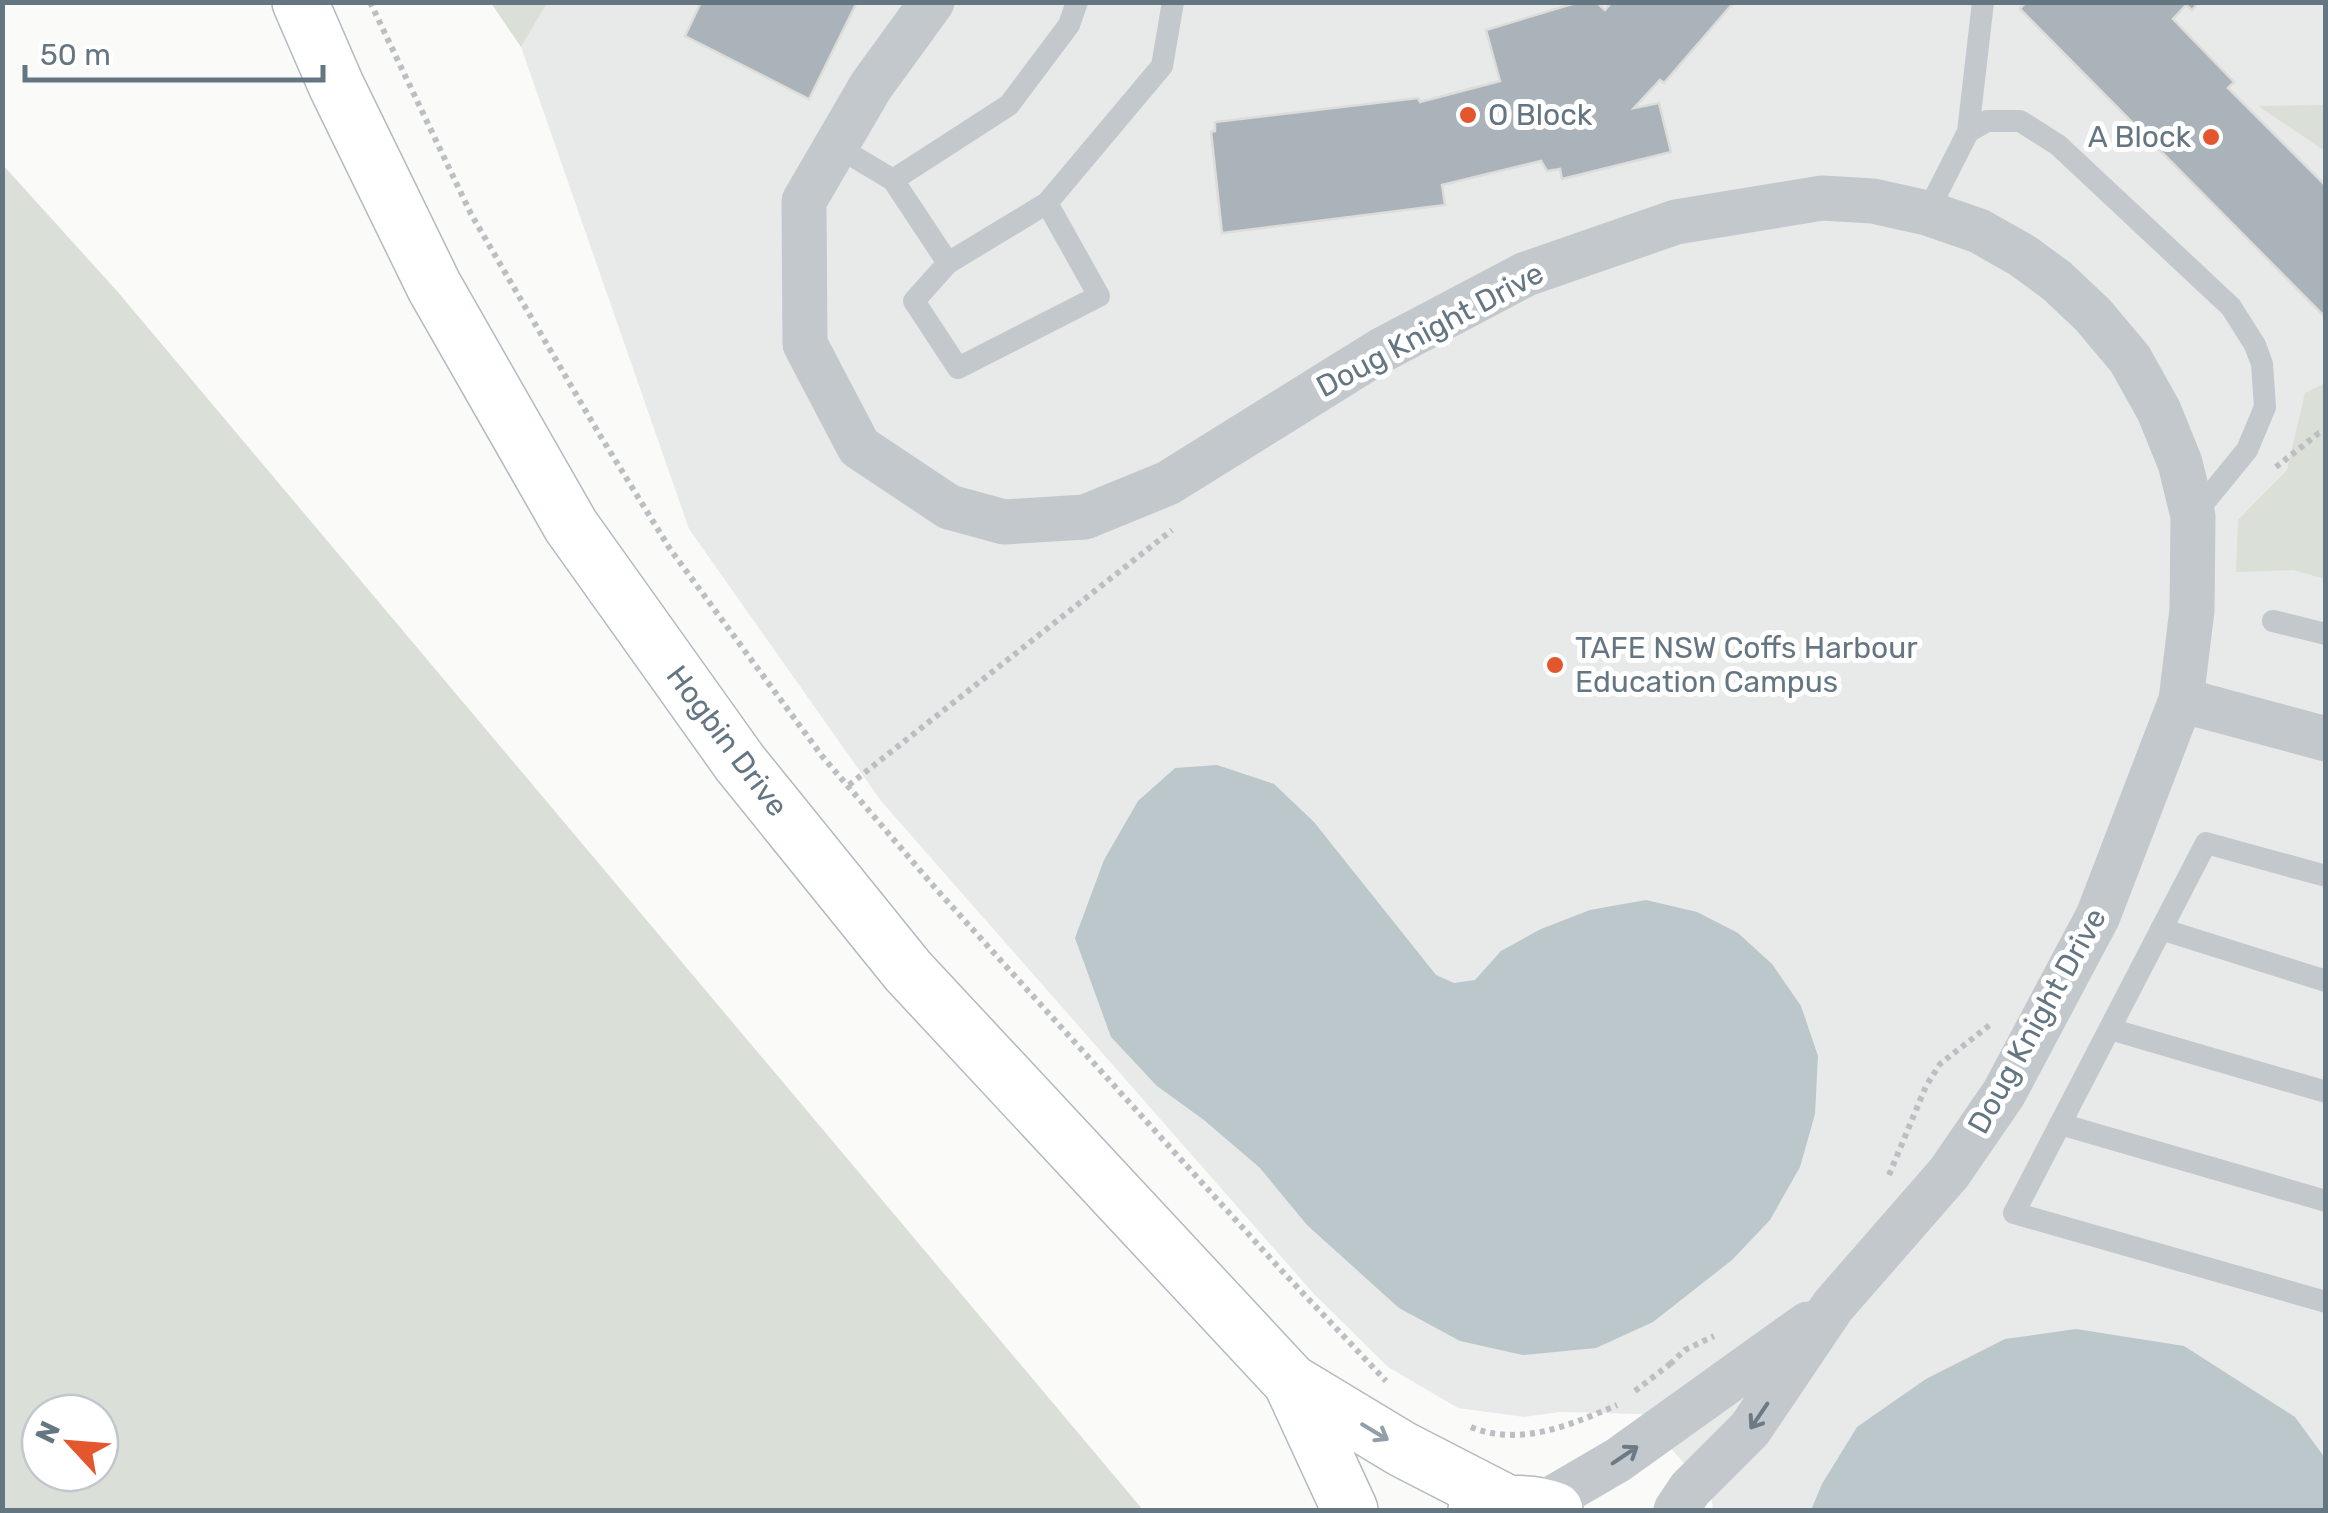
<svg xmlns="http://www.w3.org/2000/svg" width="2328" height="1513" viewBox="0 0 2328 1513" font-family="Rubik,sans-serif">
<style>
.built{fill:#e8e9e9}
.green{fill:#dadfd7;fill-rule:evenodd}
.water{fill:#bbc7cb}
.building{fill:#aab3b9;stroke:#dcdcda;stroke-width:2.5}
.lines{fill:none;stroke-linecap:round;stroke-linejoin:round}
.secondary-casing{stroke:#b3babf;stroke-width:58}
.path{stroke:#bbbfc2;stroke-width:6;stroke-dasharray:5 5;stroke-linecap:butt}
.lane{stroke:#c3c8cc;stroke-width:22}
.street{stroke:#c3c8cc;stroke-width:45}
.secondary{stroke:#fff;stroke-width:55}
.oneway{stroke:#6a7a87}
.oneway2{stroke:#939fa8}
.poi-dot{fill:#e4572e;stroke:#fff;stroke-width:4}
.labels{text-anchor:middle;stroke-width:10;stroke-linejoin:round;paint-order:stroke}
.poi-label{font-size:30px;fill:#657683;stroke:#fff;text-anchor:start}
.street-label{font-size:30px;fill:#657683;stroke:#fff}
</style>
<rect width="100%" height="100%" fill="#fafaf8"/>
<!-- built -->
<path class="built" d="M547 2 2325 3V1510H1713L1711 1494 1641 1414 1560 1412 1524 1417 1458 1408 1388 1367 1314 1294 881 801 689 529 521 47Z"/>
<!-- green -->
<path class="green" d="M491 3H547L521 47Z
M2325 105V151L2258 106Z
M2 164 117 291 1143 1510H3ZM100 1413V1473H40V1413Z
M2325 383V579L2293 570 2236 572 2238 520 2287 470 2305 393Z"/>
<!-- water -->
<path class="water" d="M1217 765 1274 784 1314 822 1436 975 1454 983 1475 980 1501 951 1541 929 1590 910 1646 900 1697 912 1738 933 1772 964 1801 1006 1818 1056 1815 1114 1800 1167 1770 1220 1732 1260 1653 1322 1596 1348 1523 1355 1460 1341 1399 1308 1307 1225 1260 1168 1204 1120 1157 1086 1111 1037 1075 938 1104 860 1138 801 1175 768Z
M2076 1329 2184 1346 2295 1417 2325 1458V1510H1811L1822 1484 1857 1427 1926 1379 2005 1339Z"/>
<!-- building -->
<path class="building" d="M701 2H857L809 99 685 36Z
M1579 2H1596L1605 10 1612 2H1734L1664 83 1660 80 1634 108 1659 103 1671 152 1562 179 1560 169 1547 171 1541 161 1442 185 1445 205 1222 233 1211 132 1215 131V122L1418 98 1420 102 1500 81 1486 30Z
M2026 2H2199L2192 10 2186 5 2173 19 2234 82 2228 88 2326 186V318L2020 9Z"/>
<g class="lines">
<defs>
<path id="secondary" d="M300 2 336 85 434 286 571 526 740 763 908 971 1291 1382 1402 1449 1505 1502
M1291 1382 1350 1510
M1476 1510C1503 1503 1528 1500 1555 1510"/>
</defs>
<!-- secondary casing -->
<use href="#secondary" class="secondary-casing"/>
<!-- path -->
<path class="path" d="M370 2 471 214 598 432 670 549 822 756 937 890 1281 1270 1386 1381
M2276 467 2319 433 2326 432
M849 785 1172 530
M1889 1175 1926 1086 1940 1064 1991 1024
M1670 1364 1685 1350 1714 1336
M1635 1391 1670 1364 1673 1365
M1471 1427C1520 1447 1571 1425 1617 1405"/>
<!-- lane -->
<path class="lane" d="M1968 132 1983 2
M836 146 893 180 948 263 1047 203 1162 66 1173 2
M893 180 1009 105 1069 25 1077 2
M1927 213 1968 132 1987 121H2020L2058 145 2231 307 2255 345 2262 364 2265 407 2247 450 2193 516
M948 263 914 301 958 368 1099 296 1047 203
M2273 621 2326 634
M2326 876 2206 843 2014 1213 2326 1302
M2161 929 2326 981
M2110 1029 2326 1092
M2060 1124 2326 1201"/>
<!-- street -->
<path class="street" d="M932 2 871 86 804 201 805 344 859 447 949 507 1004 522 1085 517 1168 483 1380 351 1526 274 1676 222 1822 198 1873 201 1927 213 1979 231 2023 256 2057 281 2093 315 2130 359 2159 411 2180 463 2193 516 2192 610 2181 700 2098 916 2004 1093 1949 1173 1833 1306 1750 1429 1690 1489 1676 1510
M2181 700 2326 739
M1541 1505 1618 1460 1808 1324"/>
<!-- secondary -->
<use href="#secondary" class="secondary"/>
</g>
<!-- one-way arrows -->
<defs><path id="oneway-shaft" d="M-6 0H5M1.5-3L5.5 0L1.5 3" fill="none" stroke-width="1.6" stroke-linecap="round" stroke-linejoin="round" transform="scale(2.5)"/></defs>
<g class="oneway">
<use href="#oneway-shaft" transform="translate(1759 1416) rotate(124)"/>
<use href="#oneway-shaft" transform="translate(1625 1455) rotate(-34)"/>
</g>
<use class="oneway2" href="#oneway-shaft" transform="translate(1375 1432) rotate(31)"/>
<!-- markers -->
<g class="poi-dot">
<circle cx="1468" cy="115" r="10"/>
<circle cx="2211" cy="137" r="10"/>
<circle cx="1555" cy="665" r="10"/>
</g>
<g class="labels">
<!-- poi labels -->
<g class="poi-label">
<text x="1488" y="125">O Block</text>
<text x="2191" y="147" text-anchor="end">A Block</text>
<text x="1575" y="658">TAFE NSW Coffs Harbour<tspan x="1575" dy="34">Education Campus</tspan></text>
</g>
<!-- street labels -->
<g class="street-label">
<text transform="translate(1430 330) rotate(-28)" y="10">Doug Knight Drive</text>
<text transform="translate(727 741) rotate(53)" y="10">Hogbin Drive</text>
<text transform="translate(2037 1021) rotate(-61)" y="10">Doug Knight Drive</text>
</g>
</g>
<!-- border -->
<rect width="2328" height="1513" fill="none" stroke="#657683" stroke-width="10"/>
<!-- north arrow -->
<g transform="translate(70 1443) rotate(296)"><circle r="48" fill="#ffffff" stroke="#c1c8cd" stroke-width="2.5"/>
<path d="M0-8L18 38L0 25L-18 38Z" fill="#e4572e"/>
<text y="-15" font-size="28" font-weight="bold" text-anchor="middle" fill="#657683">N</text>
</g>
<!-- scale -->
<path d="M25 65v15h298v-15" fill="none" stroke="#657683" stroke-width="5"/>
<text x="40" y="65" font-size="30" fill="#657683" stroke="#ffffff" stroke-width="8" paint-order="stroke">50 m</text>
</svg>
